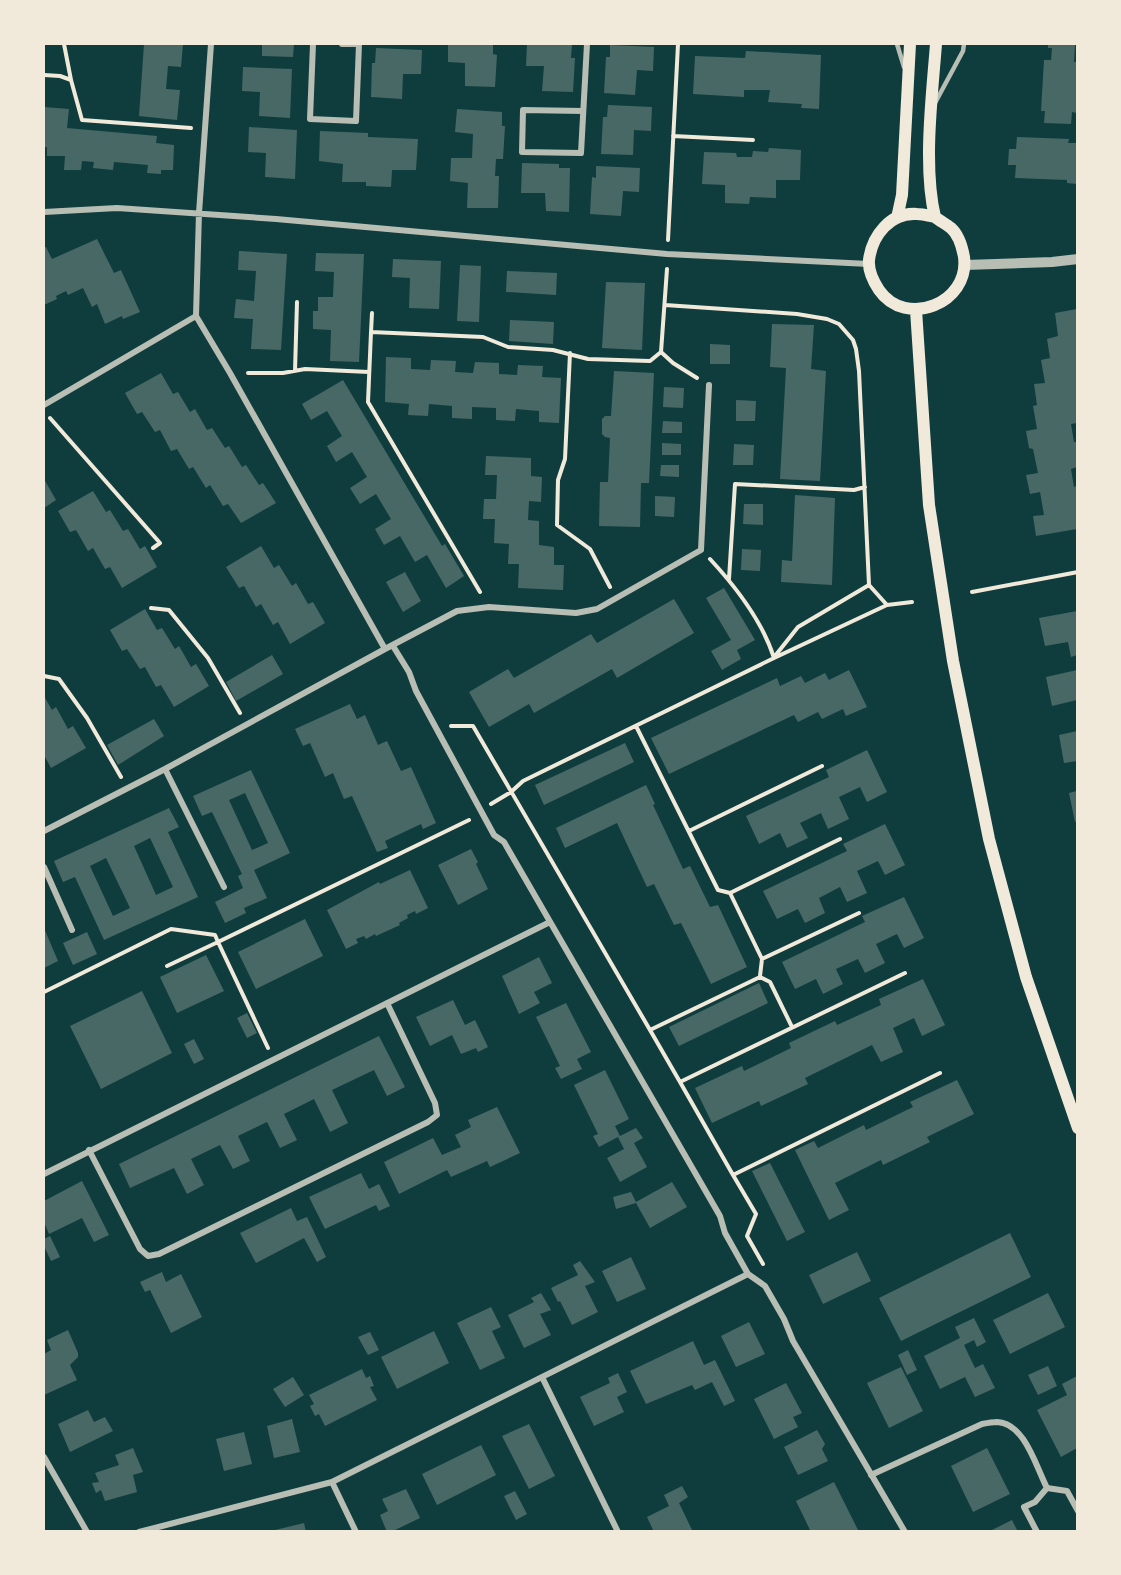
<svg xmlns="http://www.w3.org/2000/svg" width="1121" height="1575" viewBox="0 0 1121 1575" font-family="'Space Grotesk',sans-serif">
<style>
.building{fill:#486865;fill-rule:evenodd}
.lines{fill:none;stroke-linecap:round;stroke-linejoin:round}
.path{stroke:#f1e9da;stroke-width:4}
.service{stroke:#b8beb3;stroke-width:4.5}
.minor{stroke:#b8beb3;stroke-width:6}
.tertiary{stroke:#b8beb3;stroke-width:10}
.secondary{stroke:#f1e9da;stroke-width:12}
</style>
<rect width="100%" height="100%" fill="#0f3d3e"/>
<!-- building -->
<path class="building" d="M144 44H183L181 67 168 66 166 89 180 90 177 120 139 116Z
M262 44H294L293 57 262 56Z
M448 44H493V54L497 55 495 87 465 86V63L448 62Z
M527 44H572L571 58H575L573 92 542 91 544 66H526Z
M1048 44H1075L1074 62H1077V113L1072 112 1071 124 1044 123 1045 111H1041L1044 60H1051L1052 48H1048Z
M610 45 654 47 653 71 637 70 635 95 604 93 606 57H610Z
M376 48 422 50 421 74H403L402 99 371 97 372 63H375Z
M746 51 821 55 819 109 801 108 802 104 768 102 770 90H744V97L693 94 695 56 745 58Z
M243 67 292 69 290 118 259 116 260 92 242 91Z
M608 105 652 107 651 131 634 130 633 155 601 154 603 117H607Z
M44 107 69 109 67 128 157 136 156 143 174 145 173 170H161V174L147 173 148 165 114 162 113 170 93 168 94 162 82 161 81 170H64L65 156H47V147H44Z
M457 109 502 112V126H505L503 159H496L495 176H499L498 208H467L468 183 450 181 451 158H472L473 134 455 132Z
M249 127 297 130 295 179 265 177 266 153 248 152Z
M320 131 368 133V137L418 139 416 170H392L391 187 366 186V182H342L343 164 319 161Z
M1017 137 1069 139 1068 143H1077V184L1067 183V180L1015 178 1016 165H1008L1009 149H1016Z
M769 148 801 150 800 180H776V198L750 197 749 204 725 203V185L702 184 704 152 736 153 737 157H752L753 151 768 152Z
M522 163 559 164V168H570L569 212 546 211 545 193H521Z
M596 166 640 168 639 192 623 191 621 216 590 214 592 177 596 178Z
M97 239 114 273 121 270 140 312 123 319 122 316 105 324 97 304 92 307 83 288 68 295 66 291 56 296 57 299 44 305V248L46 247 52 259Z
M239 251 287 254 281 350 251 349 253 319 234 318 236 299 254 301 256 271 238 270Z
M316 253 364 254 359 362 330 361 331 330 313 329V311H318V297H333L334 272 315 271Z
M393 259 441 261 439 309 409 308 410 278 392 277Z
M460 265 481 266 479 322 457 321Z
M507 271 557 273 556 295 506 292Z
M606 282 645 283 642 350 602 348Z
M1077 309V423L1071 424 1074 442H1077V467L1071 469 1074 487 1077 486V529L1036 536 1033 516 1044 515 1040 492 1030 494 1026 475 1038 473 1033 449 1029 448 1026 431 1037 429 1033 406 1037 405 1034 384 1045 383 1041 360 1050 358 1047 339 1058 336 1055 313Z
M510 320 554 322 553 344 509 341Z
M772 324 814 325 811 369 826 371 820 481 780 479 786 368 770 367Z
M710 344 730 345V364H710Z
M386 357 411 358V369L430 370 431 360 456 361 455 372 473 373 475 362 499 363V374L517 375 518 365 543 366 542 377 561 378 559 423 539 422V411L516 409 515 421 496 420V408L472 407V419L452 418V406L429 404 428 416 408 415 409 404 385 402Z
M614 371 654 373 649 483H641L640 527 599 526 600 482H608L610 438 605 437 602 434V419L605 416H611Z
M161 373 173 394 178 392 190 412 195 409 207 430 212 428 225 448 229 446 242 467 246 465 259 485 263 483 276 503 241 523 228 504 223 506 210 485 206 488 193 467 189 469 177 449 171 451 160 430 155 432 142 412 137 414 125 393Z
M343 380 442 546 445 544 464 576 446 588 427 555 415 562 400 536 384 545 375 529 391 519 376 494 360 504 350 488 367 477 352 452 336 462 327 446 342 436 327 411 311 420 302 404Z
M664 387 684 388 683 408 663 407Z
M736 400 756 401 755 421H736Z
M663 421 682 422V433H662Z
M662 443 681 444V455H662Z
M734 444 754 445 753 465H733Z
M486 456 531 458V476L542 477 541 502 529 501 528 520 539 521V545L554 547V565H564L563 590 518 588 519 564H508L509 544 494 543 495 519H483L484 499H496L497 475H485Z
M661 465H679V477L660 476Z
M44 479 56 500 44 508Z
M93 491 106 512 110 510 123 531 128 529 140 549 145 546 157 567 122 588 110 567 105 569 93 548 88 551 76 530 70 532 58 511Z
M795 495 835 498 832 585 781 582 782 560 792 561Z
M655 496 675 497 674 517 655 516Z
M744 504H763V525L743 524Z
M261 546 274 568 279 565 292 586 296 583 308 604 313 602 325 623 290 644 278 622 273 625 261 604 256 607 244 586 239 588 226 567Z
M742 549 761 550 760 571 741 570Z
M405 572 421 601 403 612 386 582Z
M724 588 755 640 737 650 741 659 722 670 711 651 731 640 706 598Z
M674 599 694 633 617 678 612 669 534 713 529 704 489 727 469 692 508 669 514 678 591 634 597 643Z
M145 609 157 630 162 628 175 649 179 646 191 667 196 664 209 686 174 707 161 685 156 687 145 667 140 669 127 649 122 651 110 630Z
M1077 611V655L1071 657 1068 642 1045 646 1039 618Z
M272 655 283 674 236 701 226 682Z
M849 670 867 707 846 716 843 709 822 719 818 712 798 722 794 715 669 774 651 738 777 678 780 686 801 676 805 683 825 673 829 680Z
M1077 670V700L1052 706 1046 677Z
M44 696 52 710 56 707 68 729 73 726 86 748 51 768 44 755Z
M350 704 357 719 365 715 378 745 387 741 401 771 411 767 436 823 423 829 421 824 385 841 388 848 377 852 352 796 344 799 333 773 325 777 310 743 303 746 295 729Z
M154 719 164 736 118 765 107 745Z
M1077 731V761L1064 763 1059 735Z
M625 743 634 762 544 805 535 785Z
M867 750 887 792 867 802 860 787 839 797 849 819 828 829 821 813 800 823 808 838 787 848 780 833 759 844 746 816 829 777 826 770Z
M251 770 290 853 254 870 267 898 244 908 246 913 225 923 215 902 243 888 238 876 242 874 212 812 202 816 193 796ZM245 793 268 843 252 850 229 800Z
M646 785 655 804 653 805 683 869 690 866 710 907 718 905 747 967 711 984 681 923 674 925 654 884 647 887 617 823 565 848 556 828Z
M1077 791V821L1075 822 1069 793Z
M169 808 179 827 168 832 198 897 104 940 75 877 63 882 54 861ZM150 838 173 887 156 895 134 846ZM106 858 130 908 113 916 90 866Z
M885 824 905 865 885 875 878 861 857 871 867 893 847 902 840 887 819 898 825 913 805 923 798 909 777 919 763 891 847 851 843 844Z
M471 849 478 862 476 864 488 889 458 905 438 865Z
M410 870 428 908 416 914 415 911 407 915 408 918 399 923 400 925 376 936 375 934 366 939 364 936 356 939 358 943 346 949 327 910 379 882 380 884Z
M904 897 924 938 904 948 897 934 876 944 885 963 865 973 858 959 836 969 843 984 823 994 816 979 795 989 782 962 865 922 862 916Z
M305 919 323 956 256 989 238 952Z
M44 928 58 961 44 968Z
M87 932 97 954 73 965 63 943Z
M206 955 224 991 177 1013 160 977Z
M539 957 552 983 534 992 540 1003 519 1014 502 976Z
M923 979 945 1025 922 1036 914 1018 893 1028 903 1052 881 1062 872 1045 805 1078 808 1084 761 1106 759 1101 712 1123 695 1088 742 1066 744 1071 791 1048 789 1043 835 1021 837 1025 881 1005 879 999Z
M759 983 768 1003 679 1046 669 1027Z
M142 991 172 1053 101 1089 70 1026Z
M453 1000 465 1025 475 1020 488 1047 478 1052 476 1048 461 1054 452 1035 430 1046 416 1017Z
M566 1003 591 1052 577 1059 582 1069 561 1079 555 1068 560 1066 536 1017Z
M247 1013 257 1033 247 1038 237 1018Z
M379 1036 405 1087 387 1096 374 1070 332 1090 348 1123 330 1132 314 1099 284 1114 297 1140 280 1148 267 1122 238 1136 250 1161 233 1169 220 1145 191 1159 204 1185 187 1194 174 1168 130 1188 119 1164Z
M194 1039 204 1059 194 1064 184 1044Z
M605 1070 629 1119 615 1126 620 1136 636 1128 643 1138 634 1143 647 1167 620 1182 607 1158 624 1149 618 1137 599 1147 593 1136 598 1134 574 1085Z
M957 1080 974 1114 927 1137 930 1142 883 1165 881 1160 835 1183 849 1210 829 1220 795 1150 814 1141 818 1148 864 1125 866 1130 913 1107 910 1102Z
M497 1107 520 1153 490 1167 487 1161 451 1177 447 1170 399 1194 384 1162 433 1138 442 1155 461 1147 455 1135 471 1127 468 1120Z
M770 1163 805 1232 787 1241 752 1171Z
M361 1173 369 1189 379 1184 390 1206 379 1211 376 1205 325 1229 309 1197Z
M82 1181 109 1235 94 1242 82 1218 49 1234 44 1222V1201Z
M672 1182 687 1207 650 1228 636 1203 616 1209 613 1197 631 1192 636 1202Z
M291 1208 297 1221 307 1217 326 1257 317 1262 304 1238 256 1263 240 1233Z
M1010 1233 1031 1277 901 1341 879 1298Z
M50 1236 60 1257 51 1261 44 1246V1239Z
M857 1252 871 1281 823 1304 809 1275Z
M631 1257 646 1289 617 1302 602 1271Z
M580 1261 595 1282 585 1286 598 1312 572 1325 560 1301 558 1302 551 1288 578 1275 573 1265Z
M162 1272 166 1282 181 1274 202 1317 171 1333 150 1290 145 1292 140 1282Z
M541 1293 551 1310 540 1314 551 1335 524 1348 508 1315 534 1302 531 1298Z
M1048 1293 1065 1327 1010 1354 993 1320Z
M491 1307 501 1327 492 1331 505 1358 480 1370 457 1323Z
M974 1318 986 1342 977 1347 974 1340 964 1345 975 1368 983 1364 995 1388 975 1397 965 1377 940 1389 924 1356 960 1338 955 1327Z
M749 1322 765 1354 736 1367 721 1336Z
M68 1330 78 1353V1357L70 1365 77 1380 44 1395V1354L51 1350 47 1340Z
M434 1331 449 1363 397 1389 381 1357Z
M370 1332 379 1350 368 1355 358 1337Z
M693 1341 704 1365 715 1360 735 1401 724 1406 712 1382 695 1390 692 1385 646 1404 630 1371Z
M908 1350 917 1370 907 1375 898 1355Z
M1048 1366 1057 1386 1038 1395 1028 1375Z
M901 1367 923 1411 889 1428 867 1383Z
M362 1369 366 1378 370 1376 374 1386 370 1387 377 1400 325 1426 319 1414 315 1416 310 1406 314 1404 309 1395Z
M618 1373 627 1392 617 1397 624 1412 594 1426 580 1397 610 1383 608 1378Z
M1077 1376V1448L1061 1457 1037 1410 1067 1395 1062 1384Z
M293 1377 304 1395 285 1407 273 1389Z
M786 1383 802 1413 793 1417 798 1427 774 1439 754 1399Z
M88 1410 94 1422 105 1417 113 1431 70 1452 58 1424Z
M292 1419 300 1452 274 1458 267 1426Z
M529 1424 555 1476 529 1489 502 1436Z
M817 1430 825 1444 822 1449 828 1461 798 1475 784 1447Z
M244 1432 252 1464 224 1471 216 1439Z
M481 1445 496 1475 437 1505 422 1474Z
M133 1448 143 1472 133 1475 137 1492 105 1501 101 1490 96 1493 92 1483 99 1482 95 1473 119 1465 115 1455Z
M987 1448 1010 1494 973 1512 951 1466Z
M834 1482 859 1532H811L796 1501Z
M682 1486 688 1497 679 1503 693 1532H654L647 1517 669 1506 664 1495Z
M406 1489 420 1518 391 1532H387L380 1515 388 1511 382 1499Z
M515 1491 527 1514 516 1520 504 1496Z
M1012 1520 1018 1532H988Z
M304 1523 306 1532H271V1531Z"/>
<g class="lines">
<!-- path -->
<path class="path" d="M64 44 71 80
M44 75 60 76 71 80 82 120 191 128
M673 136 753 140
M668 240 678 44
M665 305 797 314 827 319 839 324 853 340 856 349 859 371 869 585
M371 332 372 313
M661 352 673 363 697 378
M570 353 565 459 558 480 557 525 590 549 610 587
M295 371 297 302
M248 373H283L305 369 369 372
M50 418 160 543 153 548
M710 559C736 587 762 620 774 658
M729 579 735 484 854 490 865 487
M869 585 887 605
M480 592 368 402 371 332 483 337 508 347 553 350 588 359 650 361 661 352 667 269
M972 592 1078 572
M151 608 169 610 208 658 240 713
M775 656 798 627 869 585
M44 676 59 679 87 718 121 777
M451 726H473L650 1030
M636 726 718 890 730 893 762 959 760 976
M491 804 511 792 523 781 774 658 887 605 912 602
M689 831 822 766
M730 893 840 839
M762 959 859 913
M167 966 218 942 268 1048
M760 977 650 1030 680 1082 905 973
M760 977 770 982 792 1027
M44 992 171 929 215 935 218 942 469 820
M680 1082 733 1175
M763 1264 747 1236 756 1214 733 1175 940 1073"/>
<!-- service -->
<path class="service" d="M897 44 904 67
M935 103 963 51 964 44"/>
<!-- minor -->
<path class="minor" d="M211 44 199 213 196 316 230 373 385 649 457 611 489 607 576 613 597 609 701 550 709 385
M313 44 310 119 356 121 359 44H342
M583 111 523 110 522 152 581 153 587 44
M44 212 117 208 276 219 667 254 869 264
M44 405 196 316
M393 646 409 672 416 691 494 835 504 842 720 1216 725 1233 748 1274 765 1286 784 1319 793 1341 905 1532
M165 769 224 887
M44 831 165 769 385 649
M44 867 72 930
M89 1150 140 1249 148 1256 159 1254 428 1122 437 1115 435 1103 387 1003
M44 1174 550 922
M542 1377 618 1532
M44 1457 87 1532
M871 1475 982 1424C987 1423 992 1422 997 1422 1025 1423 1036 1467 1047 1488
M332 1482 356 1532
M1047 1488 1067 1491 1078 1511
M139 1532 332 1482 748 1274
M1037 1532 1024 1507 1035 1502 1047 1488"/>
<!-- tertiary -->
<path class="tertiary" d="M965 265 1052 262 1078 259"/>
<!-- secondary -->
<path class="secondary" d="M935 217C930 216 923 214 917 214 890 212 872 236 869 260 868 271 873 281 879 290 906 329 970 303 964 257 962 246 959 235 951 228 946 224 940 221 935 217 923 167 932 96 936 44
M897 218 902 195 910 44
M916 310 929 505 953 661 989 839 1026 977 1078 1128"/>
</g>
<!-- border -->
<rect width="1121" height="1575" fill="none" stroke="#f1e9da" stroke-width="90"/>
</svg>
